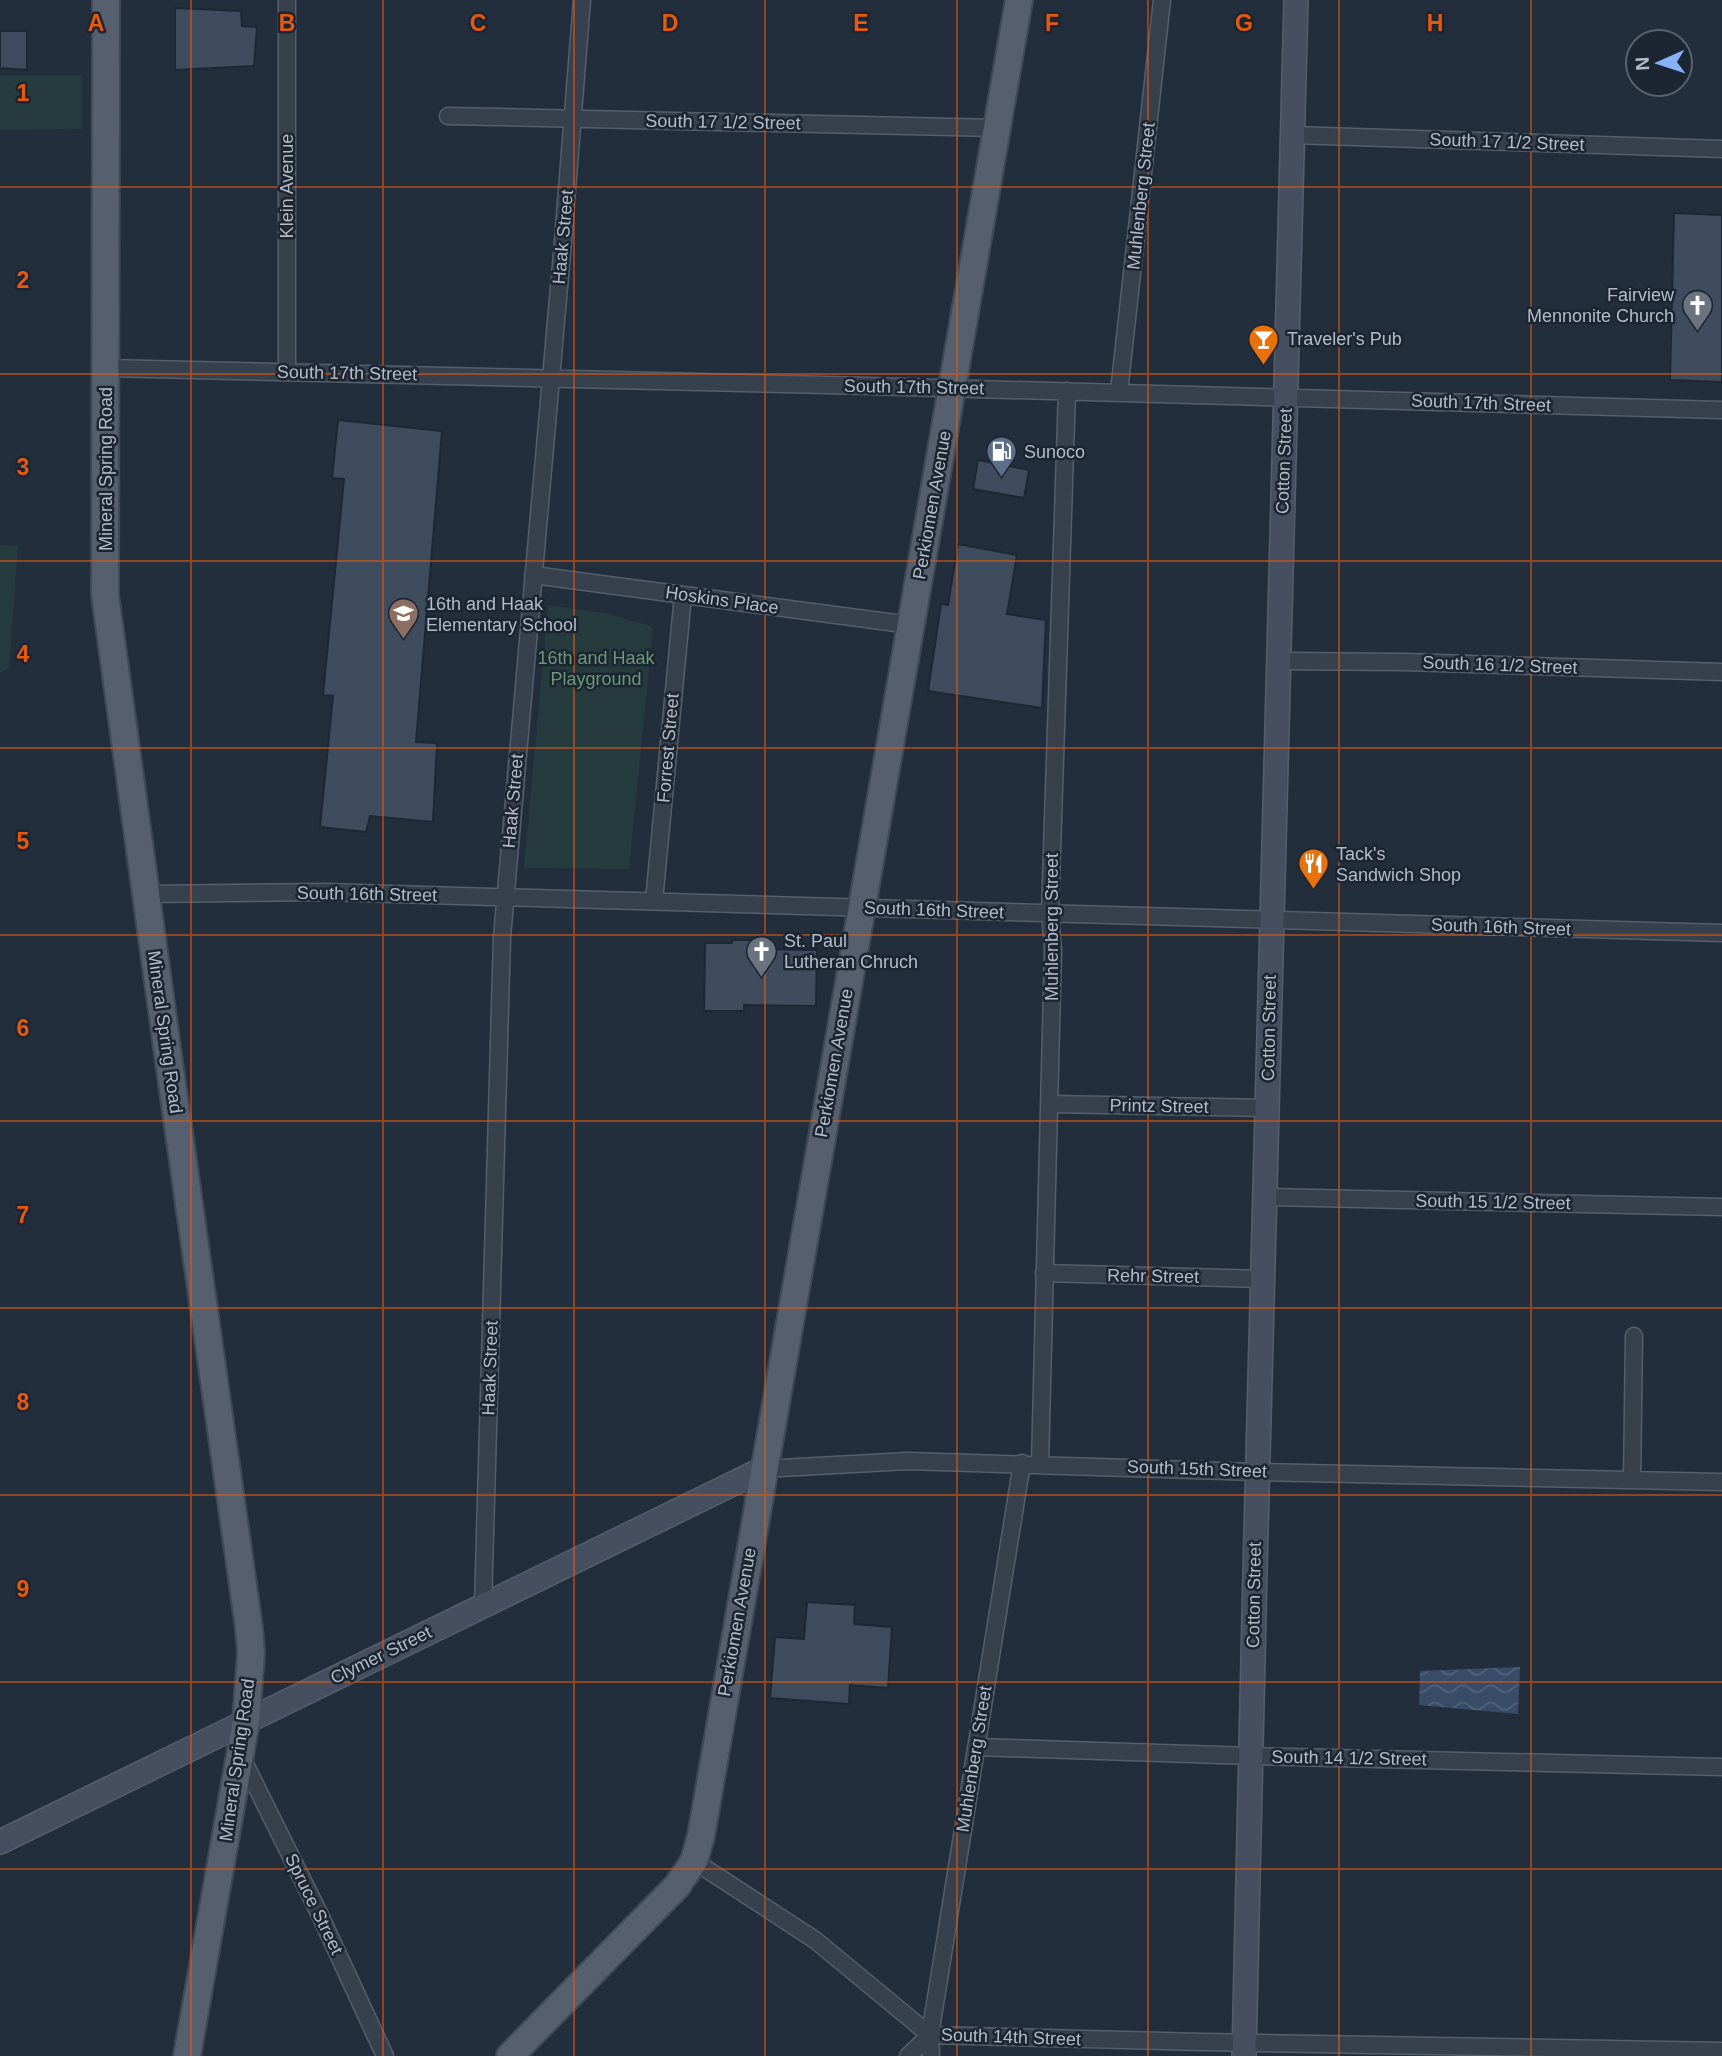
<svg xmlns="http://www.w3.org/2000/svg" width="1722" height="2056" viewBox="0 0 1722 2056" font-family="Arial,sans-serif">
<style>
.green{fill:#253b3e}
.water{fill:url(#water-waves)}
.building{fill:#3f4c5d;stroke:#1e2734;stroke-width:2}
.lines{fill:none;stroke-linecap:round;stroke-linejoin:round}
.street-casing{stroke:#555e6b;stroke-width:19}
.secondary-casing{stroke:#555e6b;stroke-width:26}
.primary-casing{stroke:#404956;stroke-width:30}
.street{stroke:#37404d;stroke-width:16}
.secondary{stroke:#454f60;stroke-width:23}
.primary{stroke:#555f6d;stroke-width:26}
.grid{fill:none;stroke:#e8590c;stroke-width:2;stroke-opacity:0.55}
.labels{text-anchor:middle;stroke-width:5;stroke-linejoin:round;paint-order:stroke}
.street-label{font-size:18px;fill:#b3bbc9;stroke:#1c2532}
.poi-label{font-size:18px;fill:#b3bbc9;stroke:#1c2532;text-anchor:start}
.park-label{font-size:18px;fill:#699a75;stroke:#1c2532}
.grid-label{font-size:23px;text-anchor:middle;font-weight:bold;fill:#e8590c;stroke:#1c2532;stroke-width:5;stroke-linejoin:round;paint-order:stroke}
</style>
<defs>
<pattern id="water-waves" width="16" height="10" patternUnits="userSpaceOnUse" patternTransform="scale(1.75)"><rect width="16" height="10" fill="#384b67"/><path d="M0 5q4-4 8 0t8 0" fill="none" stroke="#52637b"/></pattern>
</defs>
<rect width="100%" height="100%" fill="#232e3d"/>
<!-- green -->
<path class="green" d="M0 75H82V129L0 130Z
M0 545 18 546 9 668 0 673Z
M548 605 604 613 648 625 653 629 629 869 524 868Z"/>
<!-- water -->
<path class="water" d="M1520 1667 1518 1714 1419 1705 1420 1671Z"/>
<!-- building -->
<path class="building" d="M175 8 241 11 242 26 257 27 254 66 175 70Z
M0 31H27V70L0 68Z
M1674 213 1722 215V382L1670 380Z
M338 420 442 431 416 742 437 743 433 822 370 816 366 832 320 827 333 696 323 695 344 479 332 478Z
M978 460 1029 470 1024 498 973 489Z
M958 544 1017 555 1007 614 1046 620 1042 708 928 691 941 604 948 605Z
M732 940H751V949L817 950 816 1006 744 1005V1011H704L705 943H732Z
M807 1602 855 1605 854 1624 892 1627 888 1688 850 1685 849 1704 770 1698 775 1637 804 1639Z"/>
<g class="lines">
<defs>
<path id="street" d="M448 116 997 128
M1292 135 1722 149
M106 368C645 379 1183 394 1722 410
M287 372V0
M1119 392 1162 0
M533 575 911 625
M1278 661 1405 662 1722 672
M146 894 326 892 1722 933
M654 901 683 595
M1050 1104 1268 1108
M1265 1197 1722 1207
M1044 1273 1263 1279
M1040 1464 1053 950 1050 912 1067 391
M763 1469 907 1461 1257 1472 1722 1482
M1632 1480 1634 1336
M483 1605 502 937 562 253 582 0
M976 1747 1251 1756 1722 1767
M241 1756 319 1913 385 2056
M694 1861 815 1940 930 2035 1203 2042 1722 2051
M908 2056 930 2035
M931 2056 930 2035 1022 1463"/>
<path id="secondary" d="M0 1842 763 1469
M1244 2056 1255 1571 1296 0"/>
<path id="primary" d="M106 0 105 595 169 1062 249 1628 251 1653 246 1721 187 2056
M510 2056 677 1886 694 1861 701 1836C804 1223 914 612 1019 0"/>
</defs>
<!-- street casing -->
<use href="#street" class="street-casing"/>
<!-- secondary casing -->
<use href="#secondary" class="secondary-casing"/>
<!-- primary casing -->
<use href="#primary" class="primary-casing"/>
<!-- street -->
<use href="#street" class="street"/>
<!-- secondary -->
<use href="#secondary" class="secondary"/>
<!-- primary -->
<use href="#primary" class="primary"/>
</g>
<!-- grid -->
<path class="grid" d="M191 0V2056M383 0V2056M574 0V2056M765 0V2056M957 0V2056M1148 0V2056M1339 0V2056M1531 0V2056M0 187H1722M0 374H1722M0 561H1722M0 748H1722M0 935H1722M0 1121H1722M0 1308H1722M0 1495H1722M0 1682H1722M0 1869H1722"/>
<!-- icons -->
<defs>
<symbol id="church-pin" viewBox="-11 -11 22 30"><path d="M0 17L-7.5 6A9.5 9.5 0 1 1 7.5 6Z" fill="#6b7280" stroke="#1c2532"/><path d="M-1.2-6h2.4v3.5h3.3v2.4h-3.3V6h-2.4V-.1h-3.3v-2.4h3.3Z" fill="#fff"/></symbol>
<symbol id="bar-pin" viewBox="-11 -11 22 30"><path d="M0 17L-7.5 6A9.5 9.5 0 1 1 7.5 6Z" fill="#e8710a" stroke="#1c2532"/><path d="M-6-5H6L.8 .8V4.5H3.5V6h-7V4.5H-.8V.8Z" fill="#fff"/></symbol>
<symbol id="fuel-pin" viewBox="-11 -11 22 30"><path d="M0 17L-7.5 6A9.5 9.5 0 1 1 7.5 6Z" fill="#5c6f8a" stroke="#1c2532"/><path d="M-5.5-6h7V0h2V4h1.3V-2.5L3-4.5l.8-.8L6-3V5H2.5V1h-1V6h-7ZM-4.2-4.7v3.2H.2V-4.7Z" fill="#fff"/></symbol>
<symbol id="school-pin" viewBox="-11 -11 22 30"><path d="M0 17L-7.5 6A9.5 9.5 0 1 1 7.5 6Z" fill="#8d6e63" stroke="#1c2532"/><path d="M0-5L7-2L0 1L-7-2ZM-4 1L0 2.5L4 1V4Q0 6-4 4Z" fill="#fff"/></symbol>
<symbol id="restaurant-pin" viewBox="-11 -11 22 30"><path d="M0 17L-7.5 6A9.5 9.5 0 1 1 7.5 6Z" fill="#e8710a" stroke="#1c2532"/><path d="M-5-6h1v4h1v-4h1v4h1v-4h1v5L-1.5 .5V6h-2V.5L-5-1ZM5-6V6H3V1.5H1.5Q1.5-4 5-6Z" fill="#fff"/></symbol>
</defs>
<g fill-rule="evenodd">
<use href="#church-pin" x="1680" y="288" width="35" height="47"/>
<use href="#bar-pin" x="1246" y="322" width="35" height="47"/>
<use href="#fuel-pin" x="984" y="434" width="35" height="47"/>
<use href="#school-pin" x="386" y="596" width="35" height="47"/>
<use href="#restaurant-pin" x="1296" y="846" width="35" height="47"/>
<use href="#church-pin" x="744" y="934" width="35" height="47"/>
</g>
<g class="labels">
<!-- street labels -->
<g class="street-label">
<text transform="translate(723 122) rotate(1)" y="6">South 17 1/2 Street</text>
<text transform="translate(1507 142) rotate(2)" y="6">South 17 1/2 Street</text>
<text transform="translate(287 186) rotate(-90)" y="6">Klein Avenue</text>
<text transform="translate(1141 196) rotate(-84)" y="6">Muhlenberg Street</text>
<text transform="translate(563 237) rotate(-85)" y="6">Haak Street</text>
<text transform="translate(347 373) rotate(1)" y="6">South 17th Street</text>
<text transform="translate(914 387) rotate(1)" y="6">South 17th Street</text>
<text transform="translate(1481 403) rotate(2)" y="6">South 17th Street</text>
<text transform="translate(1284 461) rotate(-88)" y="6">Cotton Street</text>
<text transform="translate(106 469) rotate(-90)" y="6">Mineral Spring Road</text>
<text transform="translate(932 505) rotate(-80)" y="6">Perkiomen Avenue</text>
<text transform="translate(722 600) rotate(8)" y="6">Hoskins Place</text>
<text transform="translate(1500 665) rotate(2)" y="6">South 16 1/2 Street</text>
<text transform="translate(668 748) rotate(-85)" y="6">Forrest Street</text>
<text transform="translate(513 801) rotate(-85)" y="6">Haak Street</text>
<text transform="translate(367 894) rotate(1)" y="6">South 16th Street</text>
<text transform="translate(934 910) rotate(2)" y="6">South 16th Street</text>
<text transform="translate(1052 927) rotate(-90)" y="6">Muhlenberg Street</text>
<text transform="translate(1501 927) rotate(2)" y="6">South 16th Street</text>
<text transform="translate(1269 1028) rotate(-89)" y="6">Cotton Street</text>
<text transform="translate(165 1032) rotate(82)" y="6">Mineral Spring Road</text>
<text transform="translate(834 1063) rotate(-80)" y="6">Perkiomen Avenue</text>
<text transform="translate(1159 1106) rotate(1)" y="6">Printz Street</text>
<text transform="translate(1493 1202) rotate(1)" y="6">South 15 1/2 Street</text>
<text transform="translate(1153 1276) rotate(1)" y="6">Rehr Street</text>
<text transform="translate(490 1368) rotate(-88)" y="6">Haak Street</text>
<text transform="translate(1197 1469) rotate(2)" y="6">South 15th Street</text>
<text transform="translate(1254 1595) rotate(-89)" y="6">Cotton Street</text>
<text transform="translate(737 1622) rotate(-80)" y="6">Perkiomen Avenue</text>
<text transform="translate(381 1655) rotate(-26)" y="6">Clymer Street</text>
<text transform="translate(1349 1758) rotate(1)" y="6">South 14 1/2 Street</text>
<text transform="translate(974 1759) rotate(-81)" y="6">Muhlenberg Street</text>
<text transform="translate(237 1760) rotate(-82)" y="6">Mineral Spring Road</text>
<text transform="translate(314 1904) rotate(64)" y="6">Spruce Street</text>
<text transform="translate(1011 2037) rotate(2)" y="6">South 14th Street</text>
</g>
<!-- poi labels -->
<g class="poi-label">
<text x="1674" y="301" text-anchor="end">Fairview<tspan x="1674" dy="21">Mennonite Church</tspan></text>
<text x="1287" y="345">Traveler's Pub</text>
<text x="1024" y="458">Sunoco</text>
<text x="426" y="610">16th and Haak<tspan x="426" dy="21">Elementary School</tspan></text>
<text x="1336" y="860">Tack's<tspan x="1336" dy="21">Sandwich Shop</tspan></text>
<text x="784" y="947">St. Paul<tspan x="784" dy="21">Lutheran Chruch</tspan></text>
</g>
<!-- park labels -->
<g class="park-label">
<text x="596" y="664">16th and Haak<tspan x="596" dy="21">Playground</tspan></text>
</g>
</g>
<g class="grid-label">
<text x="96" y="31">A</text>
<text x="287" y="31">B</text>
<text x="478" y="31">C</text>
<text x="670" y="31">D</text>
<text x="861" y="31">E</text>
<text x="1052" y="31">F</text>
<text x="1244" y="31">G</text>
<text x="1435" y="31">H</text>
<text x="23" y="101">1</text>
<text x="23" y="288">2</text>
<text x="23" y="475">3</text>
<text x="23" y="662">4</text>
<text x="23" y="849">5</text>
<text x="23" y="1036">6</text>
<text x="23" y="1223">7</text>
<text x="23" y="1410">8</text>
<text x="23" y="1597">9</text>
</g>
<!-- north arrow -->
<g transform="translate(1659 63) rotate(267)"><circle r="33" fill="#1c2532" stroke="#58616e" stroke-width="2"/>
<path d="M0-5L12 26L0 18L-12 26Z" fill="#87b2fa"/>
<text y="-10" font-size="19" font-weight="bold" text-anchor="middle" fill="#b3bbc9">N</text>
</g>
</svg>
